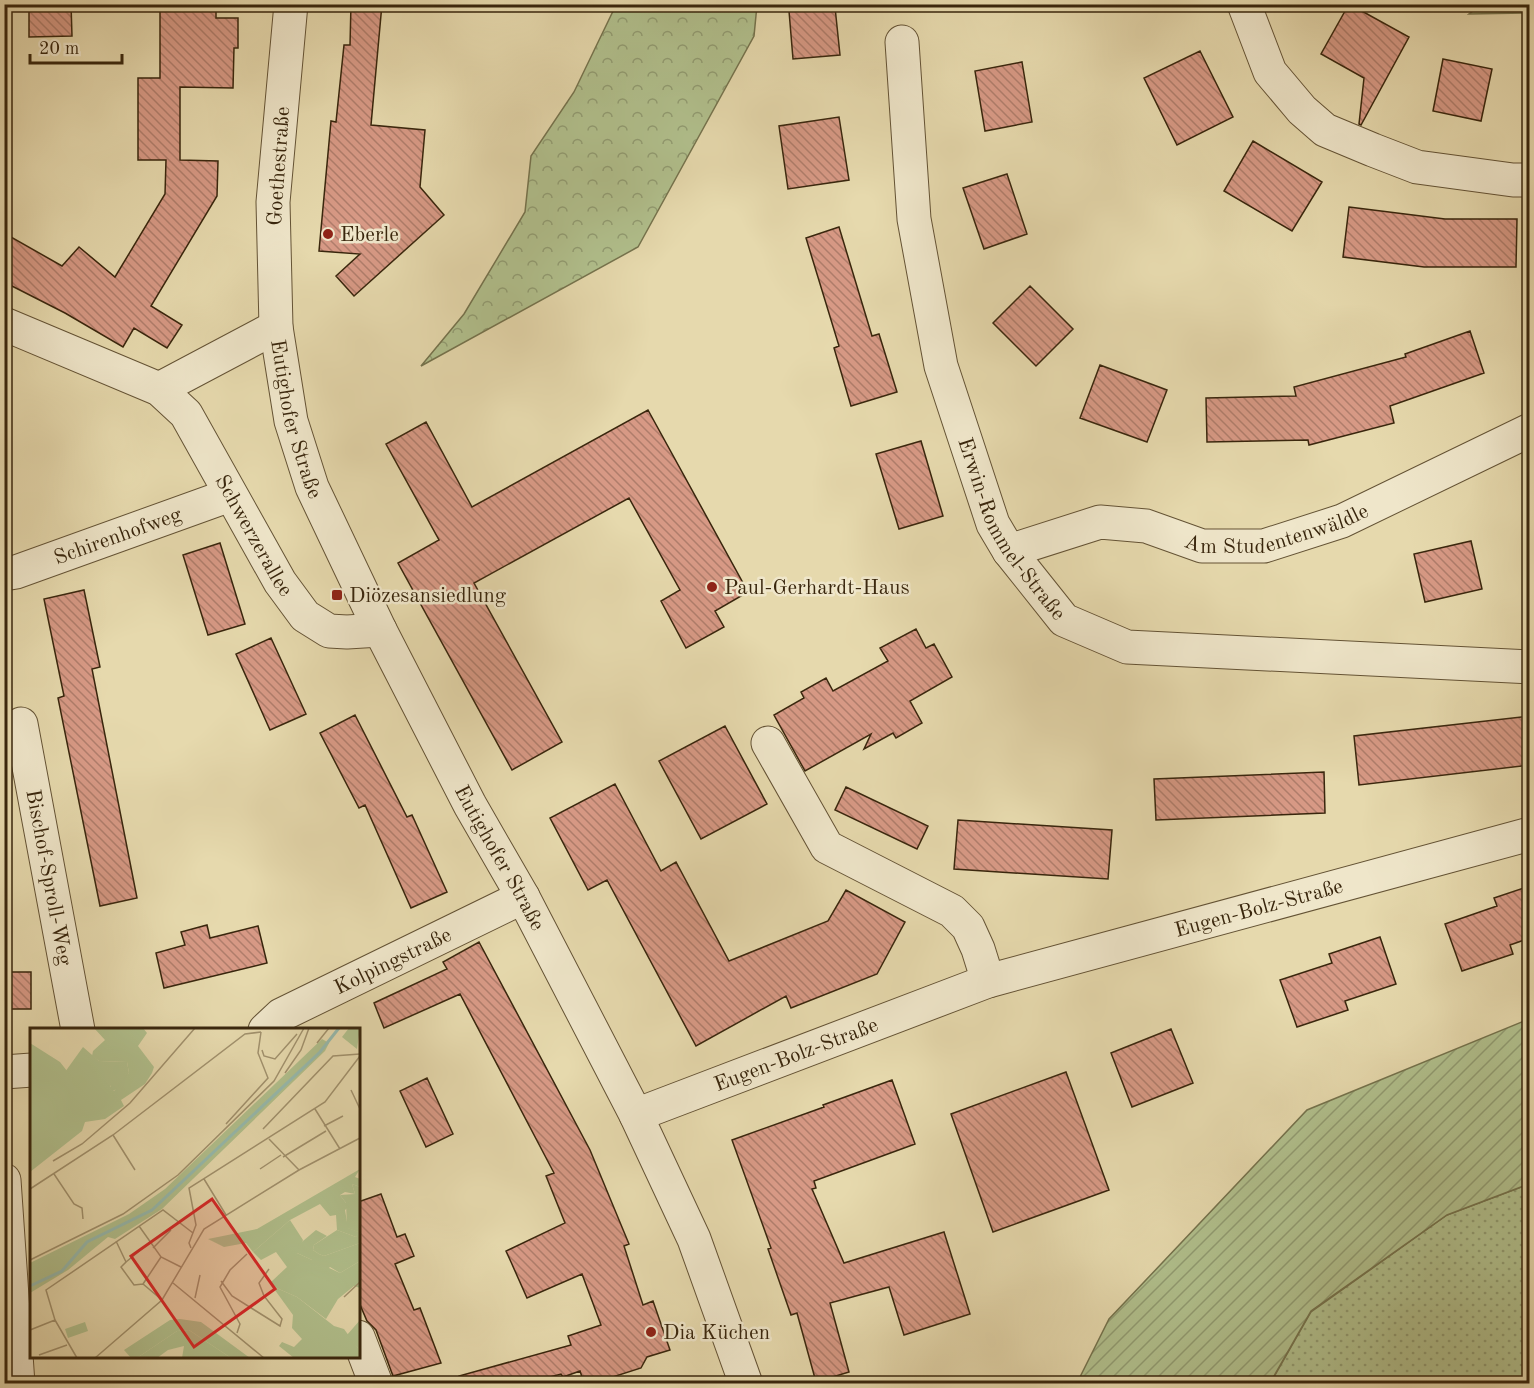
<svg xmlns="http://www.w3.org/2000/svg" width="1534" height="1388" viewBox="0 0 1534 1388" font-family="'Old Standard TT',serif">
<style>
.grass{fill:url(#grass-dots);stroke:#75734d;stroke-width:1.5}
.forest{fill:url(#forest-crowns);stroke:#75734d;stroke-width:1.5}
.garden{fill:url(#garden-furrows);stroke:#75734d;stroke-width:1.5}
.building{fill:url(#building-back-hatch);stroke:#39260d;stroke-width:1.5}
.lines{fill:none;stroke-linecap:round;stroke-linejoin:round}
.minor-casing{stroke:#645335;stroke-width:35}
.minor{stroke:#efe6ca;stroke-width:33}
.poi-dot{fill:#8f2418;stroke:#efe6ca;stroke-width:2}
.labels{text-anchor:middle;stroke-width:5;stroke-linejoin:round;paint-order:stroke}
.street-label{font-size:21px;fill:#39260d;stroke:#efe6ca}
.poi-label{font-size:21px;fill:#39260d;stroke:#efe6ca;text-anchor:start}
.inset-river{fill:none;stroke:#96baae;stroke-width:3}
.inset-road{fill:none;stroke:#a1916d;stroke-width:1.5}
.view{fill:#d62828;fill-opacity:0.15;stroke:#d62828;stroke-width:3}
.inset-edge{fill:none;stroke:#39260d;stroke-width:3}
</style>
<defs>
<pattern id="grass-dots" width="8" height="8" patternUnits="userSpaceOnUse" patternTransform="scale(1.5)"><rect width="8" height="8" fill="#b1c08d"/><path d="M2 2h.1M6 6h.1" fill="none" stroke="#919c72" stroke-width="1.8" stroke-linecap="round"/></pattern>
<pattern id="forest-crowns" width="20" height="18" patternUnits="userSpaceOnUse" patternTransform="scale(1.5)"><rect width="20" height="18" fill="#b1c08d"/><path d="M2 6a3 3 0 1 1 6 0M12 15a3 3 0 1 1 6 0" fill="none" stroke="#919c72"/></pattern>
<pattern id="garden-furrows" width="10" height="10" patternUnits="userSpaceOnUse" patternTransform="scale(1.5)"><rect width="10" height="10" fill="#b1c08d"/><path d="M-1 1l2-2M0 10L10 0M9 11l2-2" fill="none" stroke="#919c72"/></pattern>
<pattern id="building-back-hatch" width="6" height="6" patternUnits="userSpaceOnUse" patternTransform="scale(1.5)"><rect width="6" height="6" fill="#d79985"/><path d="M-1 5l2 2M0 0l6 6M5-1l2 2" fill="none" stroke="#af7d6b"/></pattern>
</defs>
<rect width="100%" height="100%" fill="#e6d9ad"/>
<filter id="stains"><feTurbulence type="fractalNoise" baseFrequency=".00333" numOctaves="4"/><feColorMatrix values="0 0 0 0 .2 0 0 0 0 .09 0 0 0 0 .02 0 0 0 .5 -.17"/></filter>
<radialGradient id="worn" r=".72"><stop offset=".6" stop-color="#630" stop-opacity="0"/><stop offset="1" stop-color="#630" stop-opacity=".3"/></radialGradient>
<!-- grass -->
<path class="grass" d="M1529 1184V1383L1270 1384 1311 1312 1447 1215Z"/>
<!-- forest -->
<path class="forest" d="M616 5H757L754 36 638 247 421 366 464 314 525 212 531 156 574 92Z
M1481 5H1529V13L1469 14Z"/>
<!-- garden -->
<path class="garden" d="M1529 1019V1184L1447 1215 1311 1311 1270 1383H1077L1109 1319 1307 1110Z"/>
<!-- building -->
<path class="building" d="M29 4H71L72 36 29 37Z
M160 4H216V18H238V48H234L233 88 180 87V160L218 161 217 196 151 306 182 325 167 348 134 328 123 347 65 313 4 282V233L62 266 79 247 115 277 165 194 166 160H138V78H160Z
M351 4H382L371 125 425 130 420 187 444 215 354 296 336 276 360 254 319 251 331 121 336 122 344 45H350Z
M1349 4 1409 37 1361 125 1359 124 1364 78 1321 54Z
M835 7 840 55 793 59 789 11Z
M1200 51 1233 117 1177 145 1144 78Z
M1443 59 1492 69 1481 121 1433 111Z
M1022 62 1032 122 985 131 975 71Z
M839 117 849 180 788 189 779 126Z
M1253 141 1322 182 1292 231 1224 191Z
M1007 174 1027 234 984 249 963 188Z
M1349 207 1445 219H1517L1516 267H1424L1343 257Z
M839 227 872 336 879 334 897 392 851 406 834 348 839 346 806 238Z
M1030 286 1073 329 1036 366 993 323Z
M1470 331 1484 373 1390 406 1394 423 1309 445 1308 440 1207 442 1206 398 1296 396 1294 387 1406 357 1405 354Z
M1100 365 1167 390 1147 442 1080 418Z
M648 410 748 592 715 611 724 627 686 648 661 601 680 590 629 498 474 583 562 742 512 770 398 563 439 540 386 444 426 422 472 507Z
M921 441 943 516 899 529 876 454Z
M1471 541 1482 589 1425 602 1414 554Z
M220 543 245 624 208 635 183 555Z
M84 590 100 667 92 669 137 898 100 906 58 698 64 696 44 599Z
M916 629 926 648 934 644 952 677 910 701 922 723 896 738 893 733 864 749 871 734 805 771 774 715 804 698 801 692 826 678 833 691 888 661 880 648Z
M271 638 306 714 270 730 236 654Z
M355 715 407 817 412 815 447 892 411 908 365 805 359 808 320 733Z
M1530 716V765L1359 785 1354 736Z
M725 726 767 804 701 839 659 761Z
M1324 772 1325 813 1156 820 1154 779Z
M615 784 661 871 676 862 729 961 828 921 846 890 905 922 877 974 791 1008 786 996 696 1046 607 880 588 890 550 818Z
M846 787 928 826 917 849 835 810Z
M958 820 1112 830 1108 879 954 869Z
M1530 886V938L1510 945 1513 954 1462 971 1445 924 1497 906 1494 898Z
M207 925 210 938 258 926 267 963 164 988 156 953 185 945 181 932Z
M1380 937 1396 984 1345 1001 1348 1010 1297 1027 1280 980 1332 963 1329 954Z
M479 942 590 1150 629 1244 624 1246 643 1305 653 1301 670 1350 647 1357 641 1368 594 1383H584L580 1371 563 1377 561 1374 527 1383H460L459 1376 571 1345 568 1336 601 1325 582 1274 527 1298 511 1262 506 1251 565 1223 546 1176 554 1173 460 994 384 1028 374 1003 447 969 443 962Z
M4 972H31V1009H4Z
M1171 1029 1193 1083 1132 1107 1111 1053Z
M1066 1072 1109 1190 993 1232 951 1114Z
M427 1078 453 1134 426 1147 400 1091Z
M892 1080 915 1144 814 1181 816 1188 812 1189 844 1263 944 1232 970 1314 904 1335 889 1287 830 1303 849 1372 816 1382 797 1313 791 1315 768 1249 771 1248 732 1140 824 1107 823 1105Z
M381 1194 397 1237 405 1234 414 1256 395 1264 414 1310 420 1308 441 1363 393 1376 376 1330 367 1321 358 1300V1202Z"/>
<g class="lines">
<defs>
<g id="minor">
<path id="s1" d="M291 4 273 202 276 327 291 421 312 487 380 630 470 805 523 897 636 1115 694 1239 746 1384"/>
<path d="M1244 4 1270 72 1302 110 1325 130 1373 150 1417 167 1513 180H1530"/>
<path id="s2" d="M902 42 914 219 941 366 993 524 1009 551 1064 620 1127 647 1530 667"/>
<path id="s3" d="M4 324 159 389 186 414 280 582 305 616 329 631 347 632 380 630"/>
<path d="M159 389 276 327"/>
<path id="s4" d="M1009 551 1100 522 1146 526 1202 546H1264L1342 521 1530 430"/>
<path id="s5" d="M4 574 16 572 230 495"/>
<path id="s6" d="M21 724 78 1030"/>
<path d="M768 743 827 847 952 911 968 927 978 949 988 981"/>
<path id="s7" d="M265 1030 281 1015 523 897"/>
<path d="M4 1072 32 1070"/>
<path id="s8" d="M636 1115 988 981 1530 834"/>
<path d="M4 1180 18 1384"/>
<path d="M358 1337 376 1384"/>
</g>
</defs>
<!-- minor casing -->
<use href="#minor" class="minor-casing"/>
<!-- minor -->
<use href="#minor" class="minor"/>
</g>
<!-- markers -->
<g class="poi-dot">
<circle cx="328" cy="234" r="6"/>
<circle cx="712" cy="587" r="6"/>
<rect x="331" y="589" width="12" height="12" rx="3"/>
<circle cx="651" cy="1332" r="6"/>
</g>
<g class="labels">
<!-- street labels -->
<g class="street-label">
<text transform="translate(278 166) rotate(-86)" y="7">Goethestraße</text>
<text dy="7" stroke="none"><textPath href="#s1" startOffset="418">Eutighofer Straße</textPath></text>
<text dy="7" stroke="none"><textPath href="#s4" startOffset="278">Am Studentenwäldle</textPath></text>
<text dy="7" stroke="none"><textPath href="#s2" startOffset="506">Erwin-Rommel-Straße</textPath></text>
<text dy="7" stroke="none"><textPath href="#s3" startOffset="344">Schwerzerallee</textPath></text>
<text dy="7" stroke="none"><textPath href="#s5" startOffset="120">Schirenhofweg</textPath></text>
<text dy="7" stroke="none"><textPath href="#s1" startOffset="904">Eutighofer Straße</textPath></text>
<text dy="7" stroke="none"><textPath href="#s6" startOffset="156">Bischof-Sproll-Weg</textPath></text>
<text dy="7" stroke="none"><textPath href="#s8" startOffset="657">Eugen-Bolz-Straße</textPath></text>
<text dy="7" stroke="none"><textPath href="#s7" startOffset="146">Kolpingstraße</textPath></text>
<text dy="7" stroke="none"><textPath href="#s8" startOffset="171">Eugen-Bolz-Straße</textPath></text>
</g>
<!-- poi labels -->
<g class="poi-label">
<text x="340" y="241">Eberle</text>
<text x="724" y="594">Paul-Gerhardt-Haus</text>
<text x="349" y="602">Diözesansiedlung</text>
<text x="663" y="1339">Dia Küchen</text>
</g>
</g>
<!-- overview -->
<g transform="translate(30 1028)">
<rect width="330" height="330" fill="#e6d9ad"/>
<path d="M53 19 69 33 97 34 99 45 90 60 82 63 78 51 48 58 38 47 35 44ZM322 156 330 159V215L294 228 289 226 283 222 284 217 307 202 326 209 328 204 317 200 316 175 310 167 325 166ZM260 192 273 212 267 225 310 245 330 233V260L324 258 308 271 296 291 267 269 242 258 241 254 257 239 246 224 231 232 223 224ZM159 302 201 330H152L154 318 138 322 127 330H107L147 303Z" fill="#b1c08d"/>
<path d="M64 0H113L117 5 108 18 124 39 122 45 115 56 91 72 94 78 75 91 55 94 52 103 0 144V15L30 34 48 57 60 45 72 41 80 47V58L84 63 99 45 97 34 69 33 62 28 63 23 75 12ZM292 11 299 15 295 23 132 181 85 211 78 209 38 242 0 265V235L99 186 135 161ZM330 141 325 149 330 151V159L322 156 325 166 315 164 310 167 316 175 325 173 315 182 318 200 329 204 326 209 307 202 306 187 300 188 290 176 260 192 223 224 216 215 194 219 178 211 227 201ZM286 202 297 208 284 217 283 222 289 226 294 228 330 215V233L310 245 300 239 289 249 281 245 282 232 267 225V218ZM242 258 267 269 304 298 314 301 330 323V330H264L249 318 252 314 264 319 272 311 262 300 263 287Z" fill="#b1c08d"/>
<path d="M150 291 171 294 220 330H201L159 302 147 303 107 330H101L94 322 140 292ZM330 292V323L317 307Z" fill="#b1c08d"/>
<path d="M319 0H330L327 21 312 9ZM55 294 58 303 38 310 35 301Z" fill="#b1c08d"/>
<path class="inset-river" d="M0 258 32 243 57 214 122 182 290 24 309 0"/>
<path class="inset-road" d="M287 15 299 0M232 22 234 28 245 31 267 6M255 45 271 22 279 0M321 62 330 81M285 81 310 121M196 96 238 50 228 25 231 4M294 98 313 88M233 101 303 28 330 26M83 107 105 142M239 111 269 142M253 129 296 103M23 133 52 116 100 75 165 0M230 141 251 127M24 146 44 176 52 180 53 191M174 151 196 187M0 161 83 107 215 6 231 4M109 198 131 229 151 239M86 213 96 234 91 239 104 257 113 256 132 272M123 220 141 202M161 220 159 215 166 197 159 160 295 74 330 28M0 232 93 186 148 147 244 53 274 0M96 234 119 215M191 253 202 268 250 298 252 291 234 268 229 255 239 241M143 255 234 330M113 256 131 229M314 269 330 254M165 270 170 247M25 292 47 330M0 302 25 292 16 262 133 182 163 205M207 305 210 296 190 259 200 242 217 226M9 327 37 317M65 330 132 272 174 201 269 142 330 110"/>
<path class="view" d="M182 171 245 261 164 319 101 228Z"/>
<rect width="330" height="330" class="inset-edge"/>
</g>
<!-- margin -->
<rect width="1534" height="1388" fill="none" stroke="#e6d9ad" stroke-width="24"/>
<rect x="6" y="6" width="1522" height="1376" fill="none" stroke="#39260d" stroke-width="3"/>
<rect x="12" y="12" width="1510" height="1364" fill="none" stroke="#39260d" stroke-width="1.5"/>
<!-- scale -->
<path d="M30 54v9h92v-9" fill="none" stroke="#39260d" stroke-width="3"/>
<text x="39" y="54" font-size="18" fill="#39260d" stroke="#efe6ca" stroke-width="4.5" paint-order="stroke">20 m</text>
<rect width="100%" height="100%" filter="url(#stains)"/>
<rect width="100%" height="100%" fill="url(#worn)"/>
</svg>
